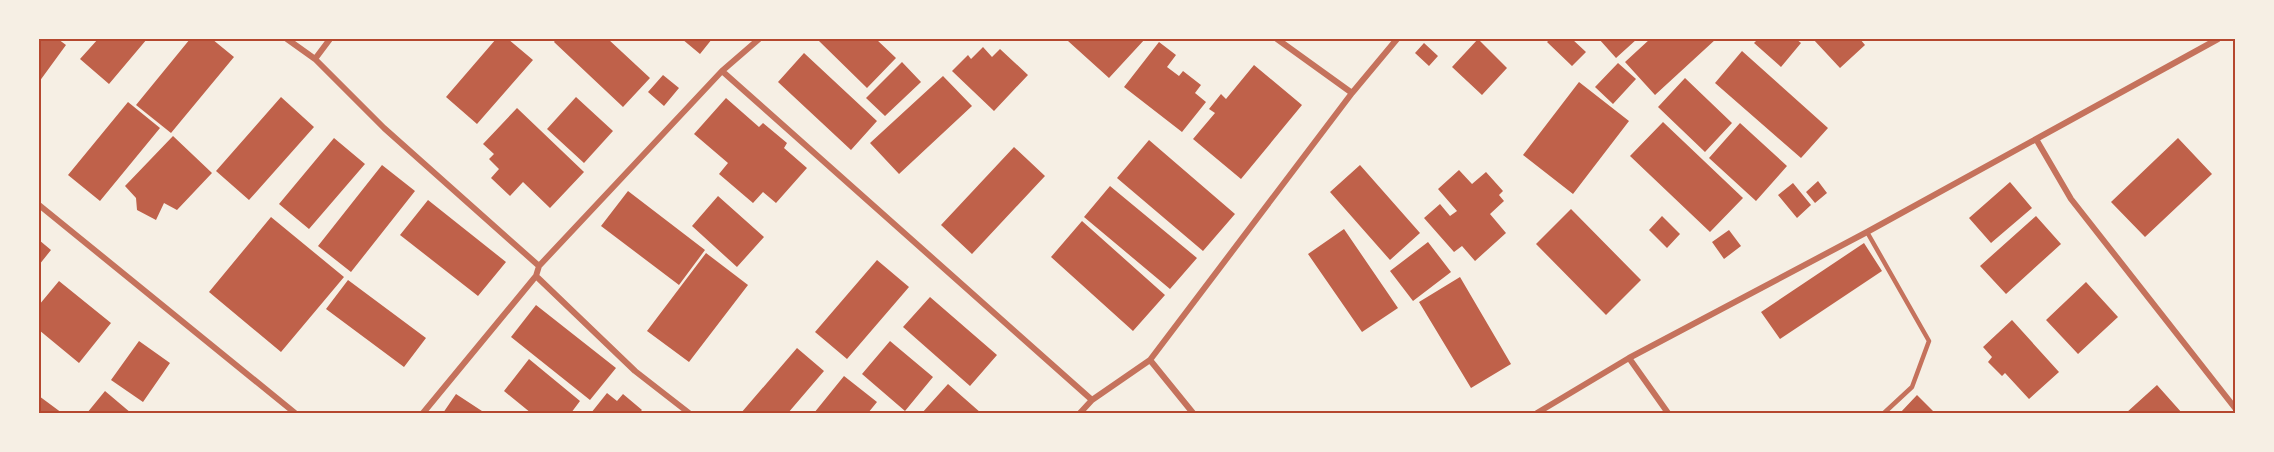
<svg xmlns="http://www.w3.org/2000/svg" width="2274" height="452" viewBox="0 0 2274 452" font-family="Georgia,serif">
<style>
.building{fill:#bf614a}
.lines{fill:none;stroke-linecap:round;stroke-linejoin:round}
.service{stroke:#c5725c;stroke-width:4.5}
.minor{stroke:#c5725c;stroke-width:6}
.neatline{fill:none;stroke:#b5482f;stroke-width:2}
</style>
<rect width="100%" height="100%" fill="#f6efe4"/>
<!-- building -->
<path class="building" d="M39 39H58L66 45 39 82Z
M98 39H147L109 84 80 59Z
M190 39H212L234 57 171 133 136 105Z
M496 39H508L533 60 477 124 446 97Z
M556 39H608L650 78 623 107 554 42Z
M682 39H712L700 54Z
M821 39H876L896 58 867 88 819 41Z
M1069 39H1145L1109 78 1068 41Z
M1478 39 1507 68 1482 95 1452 67Z
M1550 39H1572L1586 52 1572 66 1547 42Z
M1599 39H1637L1616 58Z
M1650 39H1716L1655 95 1625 62Z
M1758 39H1796L1801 43 1781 67 1754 43Z
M1813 39H1860L1865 45 1840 68Z
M1159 42 1176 55 1167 67 1179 76 1183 71 1201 85 1195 93 1206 102 1182 132 1124 87Z
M1424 43 1438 56 1429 66 1415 53Z
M983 47 992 57 1000 49 1028 75 994 111 952 71 968 55 971 59Z
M1742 51 1828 128 1801 158 1715 83Z
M804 53 877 121 851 150 778 82Z
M902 62 921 82 885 116 866 98Z
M1618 63 1636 79 1613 104 1595 87Z
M1254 65 1302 105 1241 179 1193 139 1215 113 1209 109 1221 94 1226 99Z
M663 75 679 88 664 106 648 92Z
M943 76 972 106 899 174 870 143Z
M1685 78 1732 123 1705 152 1658 107Z
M1579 82 1629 121 1573 194 1523 155Z
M281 97 314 127 249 200 216 171Z
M576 97 613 131 584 163 547 129Z
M726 98 759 127 763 123 787 143 784 148 807 168 776 203 763 192 753 203 719 174 728 163 694 134Z
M128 102 160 128 100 201 68 175Z
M517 108 584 172 550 208 523 182 510 196 491 178 499 169 489 159 494 154 483 144Z
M1663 122 1743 198 1710 232 1630 156Z
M1740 123 1787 166 1756 201 1709 158Z
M173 136 212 173 177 210 164 203 156 220 137 210 136 198 125 186Z
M334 138 365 164 309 229 279 204Z
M2178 138 2212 174 2145 237 2111 202Z
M1149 140 1235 214 1203 251 1117 178Z
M1014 147 1045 176 972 254 941 225Z
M382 165 415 191 351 272 318 246Z
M1360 165 1420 233 1390 260 1330 192Z
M1459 170 1472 184 1486 172 1503 191 1499 195 1504 201 1490 214 1506 233 1475 261 1462 246 1454 252 1424 218 1440 204 1450 216 1457 211 1438 189Z
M1818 181 1827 193 1815 203 1806 192Z
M2010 182 2032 208 1991 243 1969 218Z
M1793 183 1811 205 1797 218 1778 195Z
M1110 186 1197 258 1170 289 1084 217Z
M628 191 705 250 679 285 601 226Z
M718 196 764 237 737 267 692 226Z
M428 200 506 262 478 296 400 235Z
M1571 209 1641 280 1606 315 1536 244Z
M1662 216 1680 234 1667 248 1649 230Z
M2036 216 2061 244 2006 294 1980 266Z
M271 217 344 277 281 352 209 292Z
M1082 221 1165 295 1133 331 1051 257Z
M1344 229 1398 308 1362 332 1308 254Z
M1729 230 1741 246 1724 259 1712 242Z
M39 240 51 250 39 265Z
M1428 242 1451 272 1413 301 1390 271Z
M1864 243 1882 271 1780 339 1761 312Z
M706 253 748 285 689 362 647 331Z
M877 260 909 287 847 359 815 332Z
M1460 277 1511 364 1471 388 1419 302Z
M348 280 426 338 404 367 326 309Z
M59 281 111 323 79 363 39 330V305Z
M2086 282 2118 317 2078 354 2046 320Z
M930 297 997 355 970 386 903 327Z
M536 305 616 368 590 400 511 337Z
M2012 320 2059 372 2029 399 2005 373 2002 376 1988 362 1992 357 1983 347Z
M139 341 170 363 143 402 111 380Z
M890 341 933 377 905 411 862 374Z
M797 348 824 371 788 413H741Z
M529 359 580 401 571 413H531L504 391Z
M844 376 877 402 868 413H814Z
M948 384 981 413H922Z
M2157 385 2182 413H2126Z
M105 391 131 413H87Z
M607 393 617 401 623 394 642 410 639 413H591Z
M456 394 485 413H443Z
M1917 395 1935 413H1900Z
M39 396 62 413H39Z"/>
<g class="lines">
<!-- service -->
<path class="service" d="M1867 232 1929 341 1912 387 1884 413"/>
<!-- minor -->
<path class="minor" d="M287 39 315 59 384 128 539 266
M1277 39 1352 93
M315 59 330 39
M722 71 1092 400
M2036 139 2071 199 2235 408
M39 205 295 413
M536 276 635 371 689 413
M1629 358 1668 413
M1150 360 1193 413
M423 413 536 276 539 266 722 71 759 39
M1080 413 1092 400 1150 360 1352 93 1397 39
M1537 413 1629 358 1867 232 2218 39"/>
</g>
<!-- border -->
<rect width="2274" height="452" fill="none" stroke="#f6efe4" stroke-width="81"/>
<rect x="40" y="40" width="2194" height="372" class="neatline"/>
</svg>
